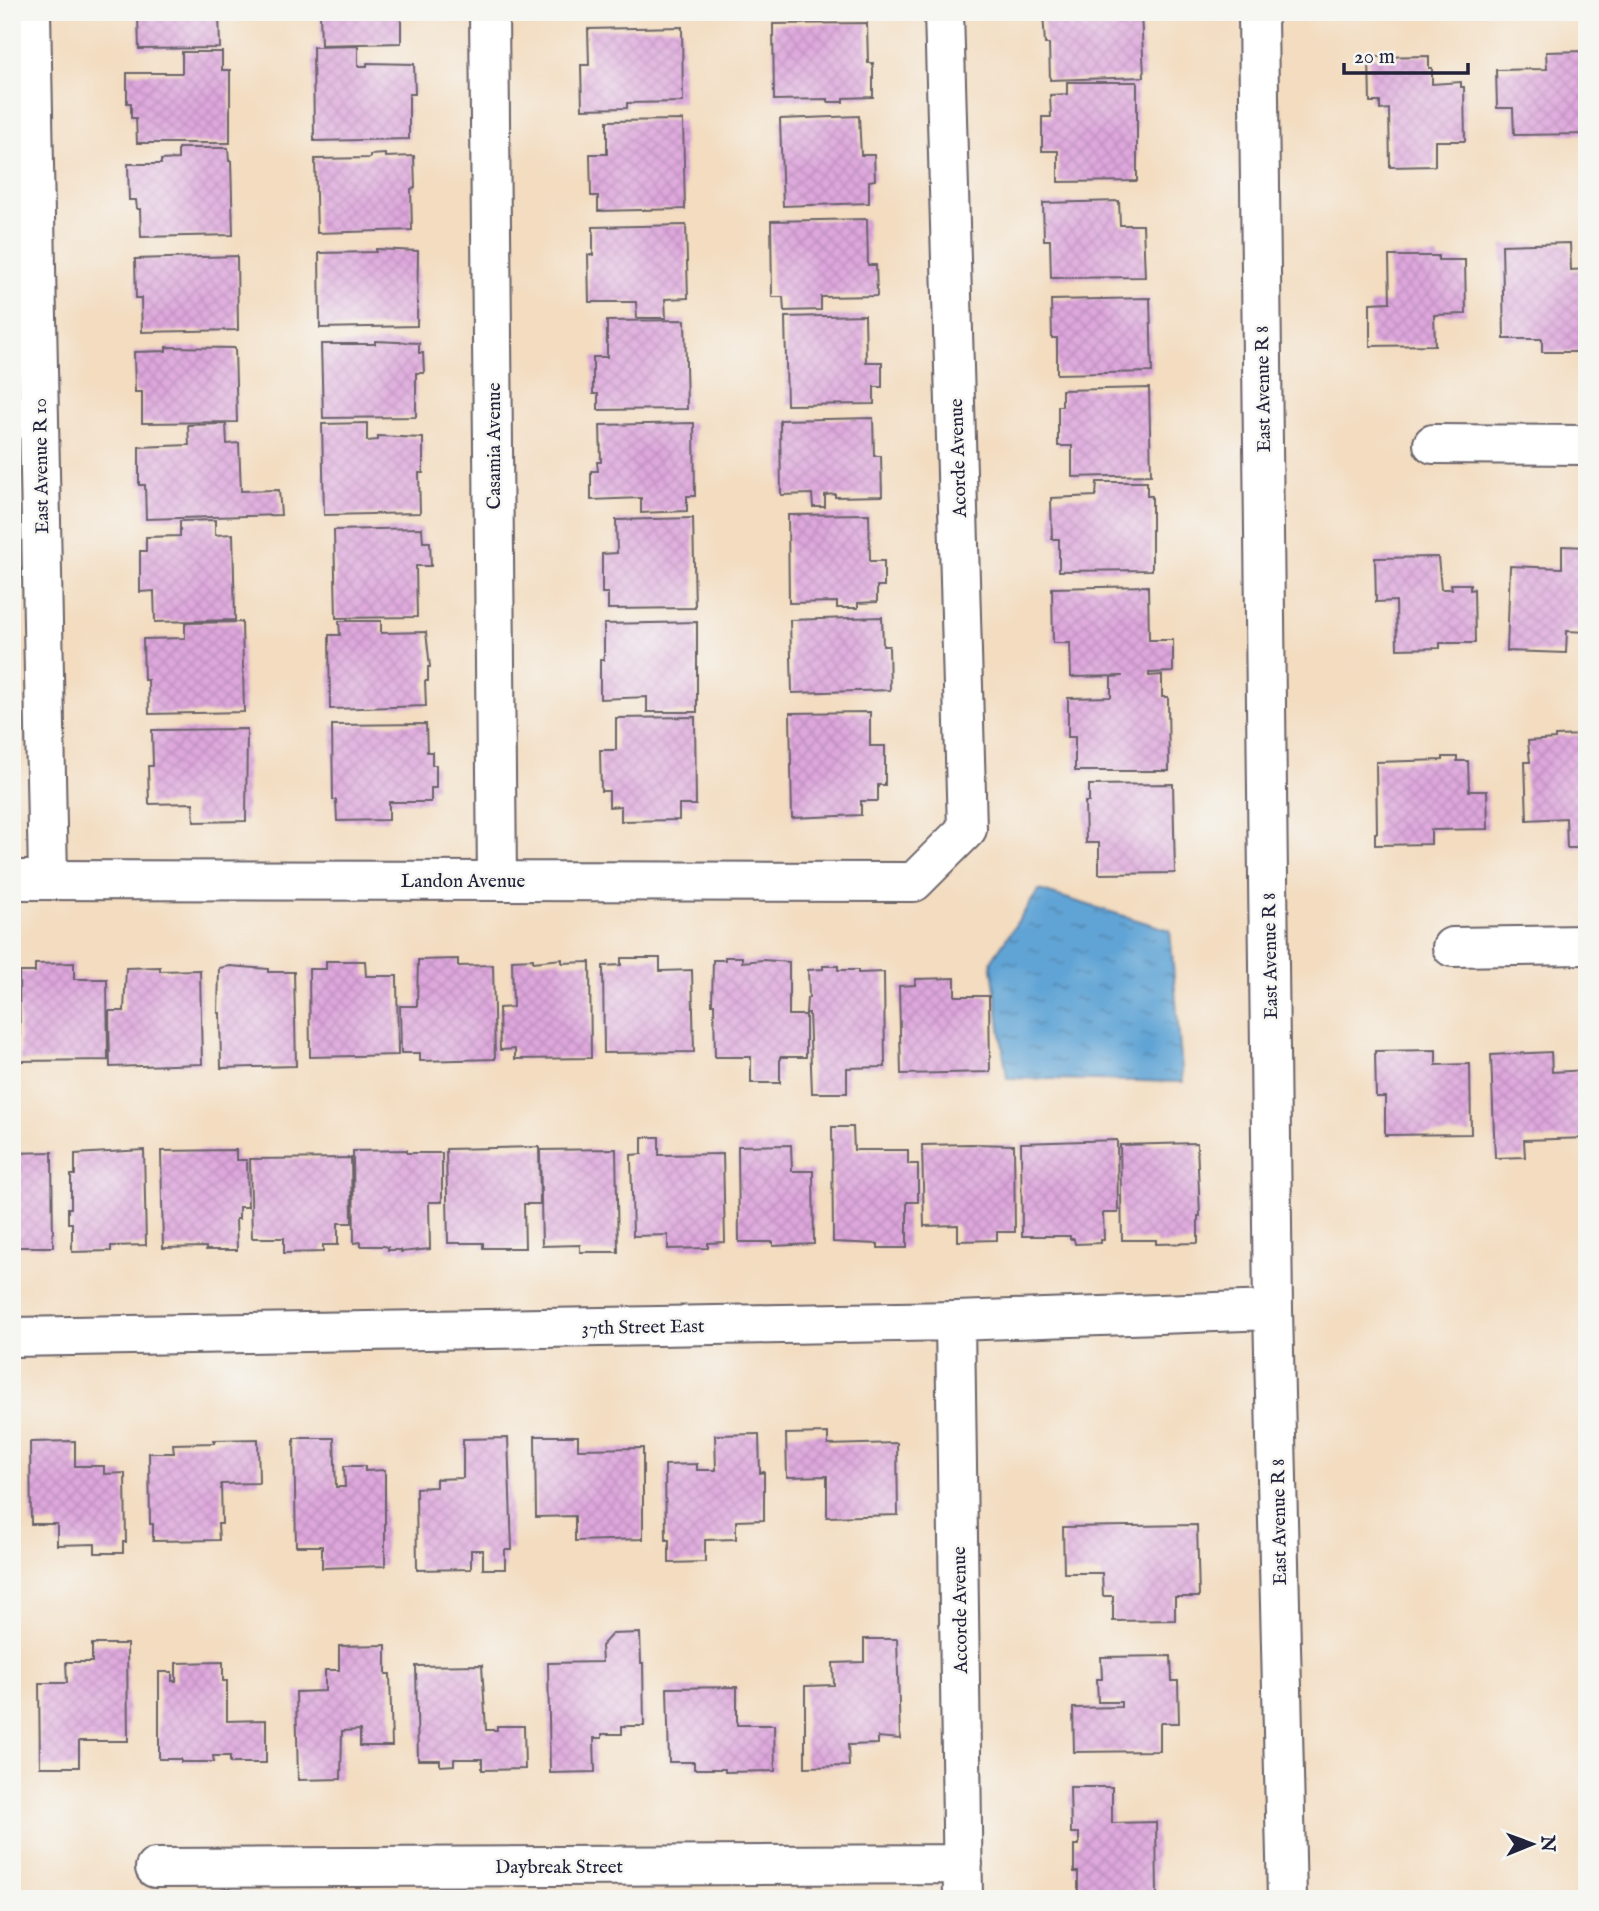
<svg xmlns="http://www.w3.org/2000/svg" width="1599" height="1911" viewBox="0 0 1599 1911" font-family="'IM FELL English',serif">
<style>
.water{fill:url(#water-ripples);stroke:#426388;stroke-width:2}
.building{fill:url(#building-cross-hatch)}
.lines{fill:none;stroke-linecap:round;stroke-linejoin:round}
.minor-casing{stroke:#6b6369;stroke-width:42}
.minor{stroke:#fff;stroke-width:38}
.labels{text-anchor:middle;stroke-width:5;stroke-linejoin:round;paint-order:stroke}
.street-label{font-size:19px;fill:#22223b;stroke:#f6f6f2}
</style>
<defs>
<pattern id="water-ripples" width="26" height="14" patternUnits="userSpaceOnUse" patternTransform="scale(1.75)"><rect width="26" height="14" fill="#61a4d5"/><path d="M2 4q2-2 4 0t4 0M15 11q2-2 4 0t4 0" fill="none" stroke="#5085ae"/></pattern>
<pattern id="building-cross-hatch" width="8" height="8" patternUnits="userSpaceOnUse" patternTransform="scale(1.75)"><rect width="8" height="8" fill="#dea7dc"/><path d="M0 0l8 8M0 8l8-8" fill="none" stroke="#be8fbe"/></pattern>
</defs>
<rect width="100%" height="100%" fill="#f6f6f2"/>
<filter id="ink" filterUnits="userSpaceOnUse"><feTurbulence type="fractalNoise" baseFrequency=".0143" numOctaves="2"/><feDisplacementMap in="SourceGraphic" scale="14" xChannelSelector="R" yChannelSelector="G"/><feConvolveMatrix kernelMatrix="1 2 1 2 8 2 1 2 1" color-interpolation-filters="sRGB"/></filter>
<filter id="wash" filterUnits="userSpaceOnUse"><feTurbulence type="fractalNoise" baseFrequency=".00686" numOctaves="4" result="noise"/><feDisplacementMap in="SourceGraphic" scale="28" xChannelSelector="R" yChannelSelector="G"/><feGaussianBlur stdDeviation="1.57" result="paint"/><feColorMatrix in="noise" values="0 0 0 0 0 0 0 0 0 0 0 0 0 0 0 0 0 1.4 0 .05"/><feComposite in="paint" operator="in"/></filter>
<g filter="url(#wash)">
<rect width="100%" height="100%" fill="#f3dcbf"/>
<!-- water -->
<path class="water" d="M1039 890 1170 930 1183 1082 1007 1078 991 961Z"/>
<g id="blocks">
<!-- building -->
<path class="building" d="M126 12H219L220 48 139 49 138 16H126Z
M320 12H401V43L321 45Z
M1043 12H1141L1144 77 1050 80 1049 44H1045Z
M867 23 868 63H873V97L843 98V102H828V99L774 100 773 24Z
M682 27 683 102 627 103V108L582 109 581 65H589L588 29Z
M358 46V66H367V63L414 64 415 94H409V139L314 141 313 47Z
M1587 51V134L1514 135 1513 108H1497L1496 70 1547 69 1546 52Z
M182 52H222V70H230V143H137L136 118H131V103H127V73H182Z
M1429 56V68H1432V84L1461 82V87H1464L1465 141H1435V166L1390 167 1389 109 1380 110V102H1370L1369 57Z
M1067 82H1137V181L1058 182V151H1042V117H1051L1050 95 1067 94Z
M859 116 861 155H874L875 180 869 181V203L783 206 780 119Z
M683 120 685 209 598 211V196H591L590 154H607V121Z
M178 148H228L229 161H231L233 235 141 237 140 209H137L136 200H129L128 164H161V160L178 159Z
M385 154V157L414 156 415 188 411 189 412 230 317 233 315 159 370 158V155Z
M1119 201 1120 225H1143L1145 277 1051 278 1050 240H1044L1043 203Z
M867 219 868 265H876L877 296 821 297V310L784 311 783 297H772L771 221Z
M686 225 688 298 665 299 666 318H637L636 302H589L588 255H593V227Z
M1570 243 1571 270 1587 269V352H1542V339H1504L1502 245Z
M376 249 418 251 417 326 320 328 319 253 376 252Z
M237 256 238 330 142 332 141 298H136L135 259Z
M1389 256H1438V260H1465L1466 314 1434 315 1435 345 1370 346V303L1390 302Z
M1150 298 1152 372 1057 374V338H1052L1051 300Z
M865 315 866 362H882V387H874V404L787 405 785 317Z
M685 320 687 409 598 410V394H593V357H607V321Z
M375 341 419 343V353H423L424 373H416V417L323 418 321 344H375Z
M166 347 235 348 237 422 142 423V392H135L134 352 166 351Z
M1149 388 1151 475 1072 477V446H1058V406H1062V390Z
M873 418 874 456H881L882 496 835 497V494L825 495V507H813L812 494 781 495 780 420Z
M367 423V441L378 440V436L423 438V473H419L420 513 324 515 322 424Z
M694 423 695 496H687V511L641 513V498L591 500V471H598L597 462H601L600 425Z
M226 424 227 444 239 443 241 491 279 490 281 515 146 519 145 485H139V447L189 445 188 425Z
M1097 482H1147V496H1152V570L1059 571V539H1052L1051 498 1096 496Z
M869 514 870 561H884V586H877V602L858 603V608H837V602L789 603 788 515Z
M693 518 695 608 608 609V593H602V554L617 553 616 520Z
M215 520V535L233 534 235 620 155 622 154 591 140 592V551H146V537L180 536V521Z
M422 528 423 542H430L431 566H416L417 617 336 618 334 530Z
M1562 546 1587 547V632L1567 631 1566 653 1507 651 1510 566 1562 568Z
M1438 557 1441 589H1452L1451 584H1470V590L1474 589 1475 643H1440V648L1397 649 1396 601 1376 602 1375 558Z
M1148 586 1149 640H1173V672L1149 673V676L1162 675V697H1168L1169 771H1075V737H1068V698L1111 697V677L1123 676 1071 677 1070 643H1053L1052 588Z
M882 617 883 646H889L890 690 792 693 790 620Z
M339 621H381V633L426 632 430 667H428V681H425L426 706 330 709 329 635H340Z
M242 622 244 712 149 714 148 680H144L143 639 185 638V623Z
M697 622V712H647V697L600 699V660H604V624Z
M870 712V746H885V785H878V801H861V815L792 818 790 713Z
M695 717 696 805H679V820L621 821V806L609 807V791H601L600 750H616V718Z
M426 724 427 752H432V765H436V788H431V802H389V820L337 821 336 800H333L332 725Z
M247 729 246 821 194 822 193 803 149 804 148 766H153L152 730Z
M1587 735V848H1567L1566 818 1527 820 1525 762H1530L1528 741 1555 739V736Z
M1443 757H1457V761H1468L1469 791H1487L1488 829 1431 830V844L1375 845V833H1377L1376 762 1443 760Z
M1173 784 1175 873 1099 874V843H1086L1085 802H1089V785Z
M725 957H742V962L763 960 789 962V1015H806V1057H780V1083H751V1057H715L714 1004H712L713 960H725Z
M621 958H660V971L692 970 694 1052 604 1053 603 966 621 965Z
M458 959V966L493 965 495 1059 420 1061V1053H401L400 1006H417L418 960Z
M533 959V962L562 959V963L590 962 591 1058 515 1059V1049L500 1050 499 1008 513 1007 512 960Z
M326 961H365L366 976H397L398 1055 310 1057 309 969H326Z
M74 963V979H107L108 1060 20 1061 19 972H35V964Z
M230 966 268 969V972H294L296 1066 221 1068 220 1013H218L219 968Z
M823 966H838V970H858V973L884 972 885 1067 847 1068V1093H812L809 1013H806L807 998H809L808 970 823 969Z
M160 967V971L200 970 202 1064 110 1067 109 1011H124L126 968Z
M955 978V996H989L990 1072 901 1074 899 986 915 985V979Z
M1436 1050V1065L1470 1064 1471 1134 1385 1135V1097H1376L1375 1051Z
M1551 1052 1552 1072 1587 1070V1138L1524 1140 1525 1157 1495 1158 1491 1055Z
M832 1127H853L854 1150H908V1164H918V1202H907V1248H878V1244L833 1242Z
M642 1137H659V1155L723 1154 725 1242 708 1243V1248L668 1249V1235L633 1236 631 1155 642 1154Z
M1117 1140 1118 1213H1103L1104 1240H1101V1243L1075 1244 1074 1239H1070V1236H1022L1021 1143Z
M1197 1143 1200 1216H1198V1243L1156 1244V1240H1122L1120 1145Z
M971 1144 1014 1145 1015 1232H997V1240L958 1241V1225L924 1226 922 1145Z
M791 1145 792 1171H813L814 1244 773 1246V1242H739L738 1146Z
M539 1147 540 1204H524L525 1248H483V1243H448L446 1149Z
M616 1149 618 1252H580V1245L542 1246 540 1150Z
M144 1150 146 1245 111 1246V1251L72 1252V1223H68V1208H71V1175H75V1154Z
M236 1150V1160H247L248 1207H239V1219H236L237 1250H206V1247L163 1248 161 1151Z
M407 1150V1153H442V1202H429L430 1249 401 1252V1250H388V1247L384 1246H361V1242L354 1243 353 1151Z
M52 1152 53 1247H18V1251H12V1153Z
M351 1158 352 1223H338V1245H323V1252L284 1253V1238H252L250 1159Z
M828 1433V1445L897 1443 898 1515 827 1517V1476L787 1477 786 1434Z
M759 1434 760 1473 764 1472V1520L736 1521V1539L705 1540V1562L669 1563V1540H666L665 1465 697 1464V1470H716L715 1435Z
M535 1436H578V1449L643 1448V1539L575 1541V1516L536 1517Z
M294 1438H334L336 1487H345L344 1466H365V1471L385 1470V1566L322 1568V1546H296Z
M508 1438 512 1550H505V1569H483V1550H471V1569L417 1570 416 1488 436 1487V1479L463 1478V1439Z
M258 1439 259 1483 221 1484 222 1524H218L219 1540 153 1541V1524H150L149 1453H174L173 1444 214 1443V1440Z
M75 1441V1466H104V1474L125 1473 126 1542H123V1553H95V1544L57 1545V1524H31L30 1442Z
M1197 1525 1199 1597H1175V1620L1113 1621V1596H1103L1102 1573H1064L1063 1527Z
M640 1633 641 1663H643L644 1726H622V1734H602V1738H594L595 1772 550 1773 548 1663 602 1662 601 1646 612 1634Z
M864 1639H897L900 1739 878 1737V1744L848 1745 849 1766 805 1767V1686L834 1685 833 1663 864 1662Z
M92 1644H127L128 1741H79V1767H40L39 1683H67L66 1662H92Z
M386 1645V1674H390L392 1746H360V1730L342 1731 341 1779 298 1780 296 1692 325 1691V1670H339V1646Z
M1171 1656 1172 1681H1178L1179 1723H1160V1751L1074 1752 1073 1708 1121 1707V1702H1098L1097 1679H1102L1101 1657Z
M223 1662V1681H227V1721L266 1720V1763H230V1756H213L214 1762H181V1759H159V1672H172V1681H176V1663Z
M482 1665 486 1730H497V1726H524L525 1769 482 1770V1759H454V1765L440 1766V1760H418L416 1666Z
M737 1687V1725H774L775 1771 725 1772V1769H694V1762H669L667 1688Z
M1070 1787H1112V1823L1156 1822 1157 1895 1078 1897V1872H1074V1845H1079V1833H1071Z"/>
</g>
</g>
<g filter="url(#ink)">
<use href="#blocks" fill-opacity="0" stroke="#6b6369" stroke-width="2"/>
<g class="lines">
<defs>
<path id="minor" d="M31 12 48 878
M489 12 497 880
M1258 12 1273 1310 1287 1899
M1433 444 1587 445
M12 880 914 882 967 829 944 12
M1452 947 1587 945
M955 1321 963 1899
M12 1337 955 1321 1273 1310
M155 1868 963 1864"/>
</defs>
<!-- minor casing -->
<use href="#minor" class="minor-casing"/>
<!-- minor -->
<use href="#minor" class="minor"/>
</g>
</g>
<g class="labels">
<!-- street labels -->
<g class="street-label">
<text transform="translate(1262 389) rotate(-91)" y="7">East Avenue R 8</text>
<text transform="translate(493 446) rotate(-90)" y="7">Casamia Avenue</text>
<text transform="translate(957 458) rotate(-92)" y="7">Acorde Avenue</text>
<text transform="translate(40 466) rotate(-91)" y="7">East Avenue R 10</text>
<text x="463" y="887">Landon Avenue</text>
<text transform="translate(1269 956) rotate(-91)" y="7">East Avenue R 8</text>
<text transform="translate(643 1326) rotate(-1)" y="7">37th Street East</text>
<text transform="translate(1278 1522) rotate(-91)" y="7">East Avenue R 8</text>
<text transform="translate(959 1610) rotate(-91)" y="7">Accorde Avenue</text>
<text x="559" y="1873">Daybreak Street</text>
</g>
</g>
<!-- margin -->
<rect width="1599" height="1911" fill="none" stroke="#f6f6f2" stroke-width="42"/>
<!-- north arrow -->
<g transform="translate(1532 1844) rotate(89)" stroke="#f6f6f2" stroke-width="5" paint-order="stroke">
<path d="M0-5L12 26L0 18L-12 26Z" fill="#22223b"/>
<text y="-10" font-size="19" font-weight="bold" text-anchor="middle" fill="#22223b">N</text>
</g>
<!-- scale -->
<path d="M1344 63v10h124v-10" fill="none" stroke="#22223b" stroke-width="3.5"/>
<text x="1354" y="63" font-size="21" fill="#22223b" stroke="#f6f6f2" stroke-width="5" paint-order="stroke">20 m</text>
</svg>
